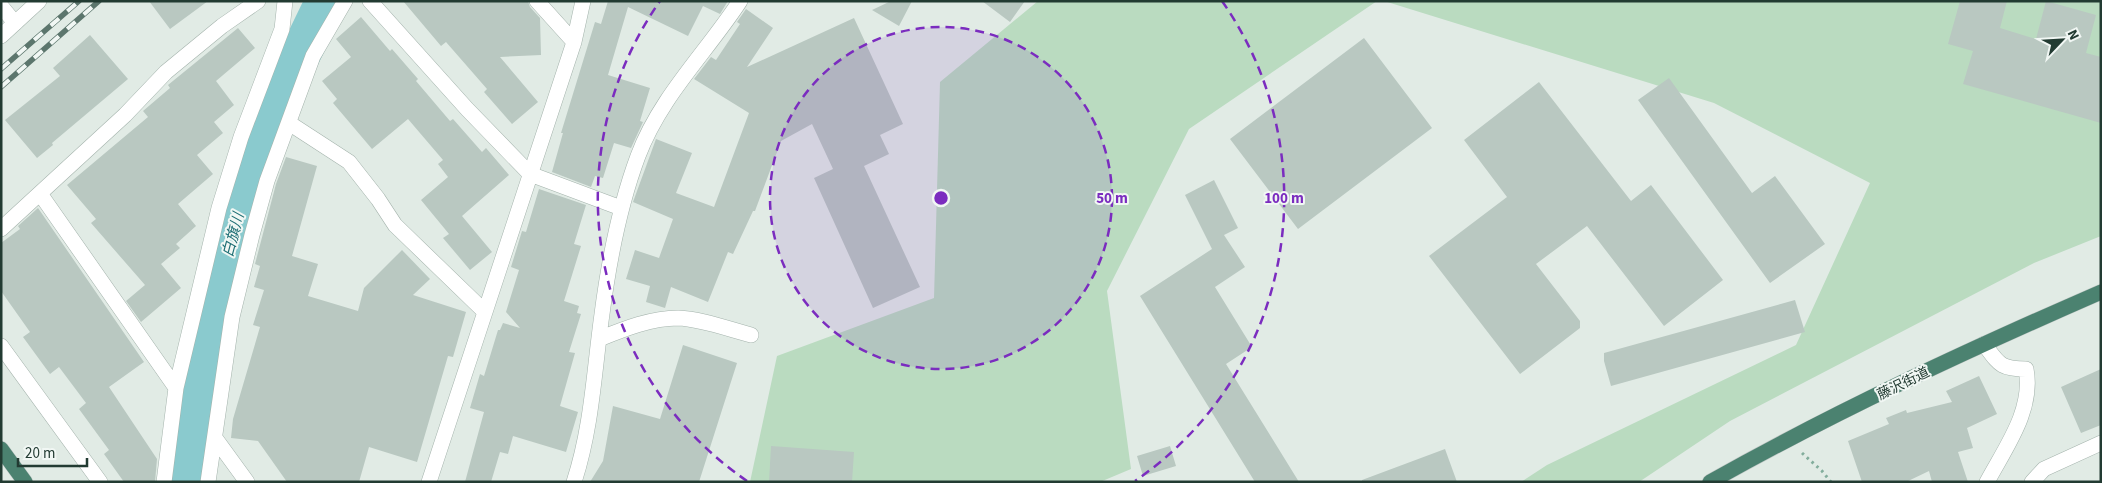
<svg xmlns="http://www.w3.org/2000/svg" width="2102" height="483" viewBox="0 0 2102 483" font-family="'Source Sans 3','Noto Sans JP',sans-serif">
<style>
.green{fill:#badbc0}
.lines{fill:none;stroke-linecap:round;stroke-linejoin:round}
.river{stroke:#8acace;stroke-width:41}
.building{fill:#b9c8c1}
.minor-casing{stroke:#a4b3ac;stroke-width:16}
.tertiary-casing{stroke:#a4b3ac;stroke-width:16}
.trunk-casing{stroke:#c1c8c6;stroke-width:16}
.path{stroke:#82ad9c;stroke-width:3;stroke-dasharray:2.5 4;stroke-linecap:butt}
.minor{stroke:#fff;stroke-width:15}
.tertiary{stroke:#fff;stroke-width:15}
.trunk{stroke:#4b8270;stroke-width:15}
.rail-casing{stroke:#5c766d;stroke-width:5.5}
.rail{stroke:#f1f7f4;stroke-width:4;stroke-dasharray:11;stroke-linecap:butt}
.ring{fill:none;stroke:#7b2cbf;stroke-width:2.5;stroke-dasharray:9 6}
.labels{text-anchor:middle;stroke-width:4;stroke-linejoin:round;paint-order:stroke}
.street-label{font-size:14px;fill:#223b32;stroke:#f1f7f4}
.water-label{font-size:15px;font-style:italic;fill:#1e6e74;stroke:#f1f7f4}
.centre{fill:#7b2cbf;stroke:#f1f7f4;stroke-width:2.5}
.ring-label{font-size:15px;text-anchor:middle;font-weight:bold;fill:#7b2cbf;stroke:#f1f7f4;stroke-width:4;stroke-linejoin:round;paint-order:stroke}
</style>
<rect width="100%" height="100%" fill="#e1ebe5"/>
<!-- green -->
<path class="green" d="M1038 1H1377L1189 129 1107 291 1131 469 1100 482H750L777 356 934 298 940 82Z
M1384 1H2101V236L2034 263 1730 421 1639 482H1521L1547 465 1796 345 1870 183 1714 103Z"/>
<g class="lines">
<!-- river -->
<path class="river" d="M185 482 196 402 226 263 253 160 281 94 326 1"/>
</g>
<!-- building -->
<path class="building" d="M149 1H208L170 29Z
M403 1H528L530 7 540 18 541 55 500 57 538 102 512 124 484 92 487 89 446 42 441 46Z
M608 1H728L720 14 703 6 688 36 628 7 608 75 650 88 640 121 643 122 631 148 614 143 603 178 595 176 591 187 552 172 563 133H561L595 22 601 24Z
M891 1H912L899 26 872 10Z
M982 1H1025L1010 22Z
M1960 1H2007L2000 28 2036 39 2046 1 2096 15 2086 53 2101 57V123L1963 84 1973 51 1948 44Z
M746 9 773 28 747 67 854 18 903 124 880 135 889 154 864 166 920 287 873 308 814 178 833 169 812 124 781 141 755 211H753L733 254 728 252 708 302 671 287 665 308 646 302 650 286 626 279 635 250 659 258 673 219 633 202 656 139 692 153 676 193 714 207 749 113 694 79 711 57 716 60 740 24 737 22Z
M361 17 390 51 392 49 418 79 416 81 450 121 453 119 482 152 486 148 509 175 462 216 492 252 470 270 443 238 449 234 421 200 448 177 438 164 443 160 408 119 372 149 333 103 337 99 322 81 351 57 336 39Z
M238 28 255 48 216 81 234 105 214 122 223 133 197 155 213 174 178 204 196 226 176 244 180 248 161 264 181 288 141 322 126 301 145 285 91 223 96 219 67 185 148 117 143 111 170 88 168 85Z
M90 35 128 79 52 143 53 145 37 158 5 120 60 76 53 68Z
M1364 38 1432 128 1298 229 1230 139Z
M1669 78 1752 193 1775 176 1825 244 1770 283 1638 100Z
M1539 82 1631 201 1651 185 1723 280 1664 326 1587 226 1536 264 1580 321V328L1520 374 1429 256 1507 197 1464 140Z
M286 157 317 166 292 256 318 264 308 296 358 311 364 288 402 250 430 279 413 295 466 312 453 357 448 356 417 462 369 447 359 482H287L258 441 231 438 233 419 260 327 253 325 264 290 254 287 260 266 255 264 276 184Z
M1214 180 1238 228 1224 235 1245 267 1215 287 1252 347 1226 364 1299 482H1255L1140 296 1212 249 1185 195Z
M539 189 586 205 574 244 581 246 564 301 579 306 577 313 581 314 569 352 575 353 560 406 578 412 566 452 513 436 508 454 500 452 491 482H465L484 412 470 408 480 374 484 376 498 330H500L503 323 520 328 506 312 519 270 511 267 522 231 526 232Z
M38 208 144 362 109 387 157 459 155 482H124L104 454 109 450 79 409 86 403 59 367 50 374 23 337 30 332 1 291V243L20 229 18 226Z
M1795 300 1805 332 1611 386 1604 361V353Z
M683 345 737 363 699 482H590L603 461 613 406 660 419Z
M2101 369V425L2081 433 2061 387Z
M1979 376 1997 414 1967 428 1973 448 1958 452 1968 482H1932L1929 471 1906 482H1862L1848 441 1889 424 1886 418 1906 410 1907 413 1952 402 1946 391Z
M771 446 854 452 852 482H769Z
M1170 446 1176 466 1143 476 1137 456Z
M1445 449 1457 482H1362V480Z"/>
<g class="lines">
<defs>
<path id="minor" d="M370 1 467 109 530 174 621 208
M537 1 574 42
M1 6 15 23
M289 123 349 162 378 199 395 225 484 311
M41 195 176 388
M1 229 125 115 166 72 222 26 258 1
M599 339C624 329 651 318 678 318 702 319 728 329 751 335
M1984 344C1999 364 2000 369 2026 369 2034 410 2005 448 1987 482
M1 346 100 482
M215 438 247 482
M164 482 176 388 219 208 241 137 282 29 285 1
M208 482 232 317 252 235 267 181 313 56 345 1
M429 482 574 42 583 1
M574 482C592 427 594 371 602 314 609 260 619 207 638 156 660 97 706 53 740 1
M2032 482 2044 469 2101 443"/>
<path id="tertiary" d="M1 36 39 1"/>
<path id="trunk" d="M1 449 25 482
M1710 482C1836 411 1968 350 2101 292"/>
</defs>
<!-- minor casing -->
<use href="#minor" class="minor-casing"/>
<!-- tertiary casing -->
<use href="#tertiary" class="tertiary-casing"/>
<!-- trunk casing -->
<use href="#trunk" class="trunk-casing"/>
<!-- path -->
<path class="path" d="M1802 453 1822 471 1831 482"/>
<!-- minor -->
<use href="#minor" class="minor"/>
<!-- tertiary -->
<use href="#tertiary" class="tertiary"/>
<!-- trunk -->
<use href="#trunk" class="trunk"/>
<defs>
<path id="rail" d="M1 69 79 1
M1 87 99 1"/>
</defs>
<!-- rail casing -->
<use href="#rail" class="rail-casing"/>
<!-- rail -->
<use href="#rail" class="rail"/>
</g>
<!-- distance rings -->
<circle cx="941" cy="198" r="171" fill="#7b2cbf" fill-opacity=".12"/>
<g class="ring">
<circle cx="941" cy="198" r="171"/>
<path d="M747 481A343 343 0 0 1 660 1M1222 1A343 343 0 0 1 1135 481"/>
</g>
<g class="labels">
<!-- street labels -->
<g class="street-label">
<text transform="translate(1903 383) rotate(-26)" y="5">藤沢街道</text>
</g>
<!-- water labels -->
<g class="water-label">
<text transform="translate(233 235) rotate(-75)" y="5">白旗川</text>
</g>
</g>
<circle cx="941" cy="198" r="8" class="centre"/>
<g class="ring-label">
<text x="1112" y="203">50 m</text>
<text x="1284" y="203">100 m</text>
</g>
<!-- border -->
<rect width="2102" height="483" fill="none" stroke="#223b32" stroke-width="5"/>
<!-- north arrow -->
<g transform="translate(2062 40) rotate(65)" stroke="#f1f7f4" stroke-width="4" paint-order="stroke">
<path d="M0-4L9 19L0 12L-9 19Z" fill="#223b32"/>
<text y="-8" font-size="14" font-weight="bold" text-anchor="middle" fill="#223b32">N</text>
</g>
<!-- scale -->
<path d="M18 458v8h69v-8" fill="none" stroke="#223b32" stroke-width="2.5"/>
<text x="25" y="458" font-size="15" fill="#223b32" stroke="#f1f7f4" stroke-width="4" paint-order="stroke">20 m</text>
</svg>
